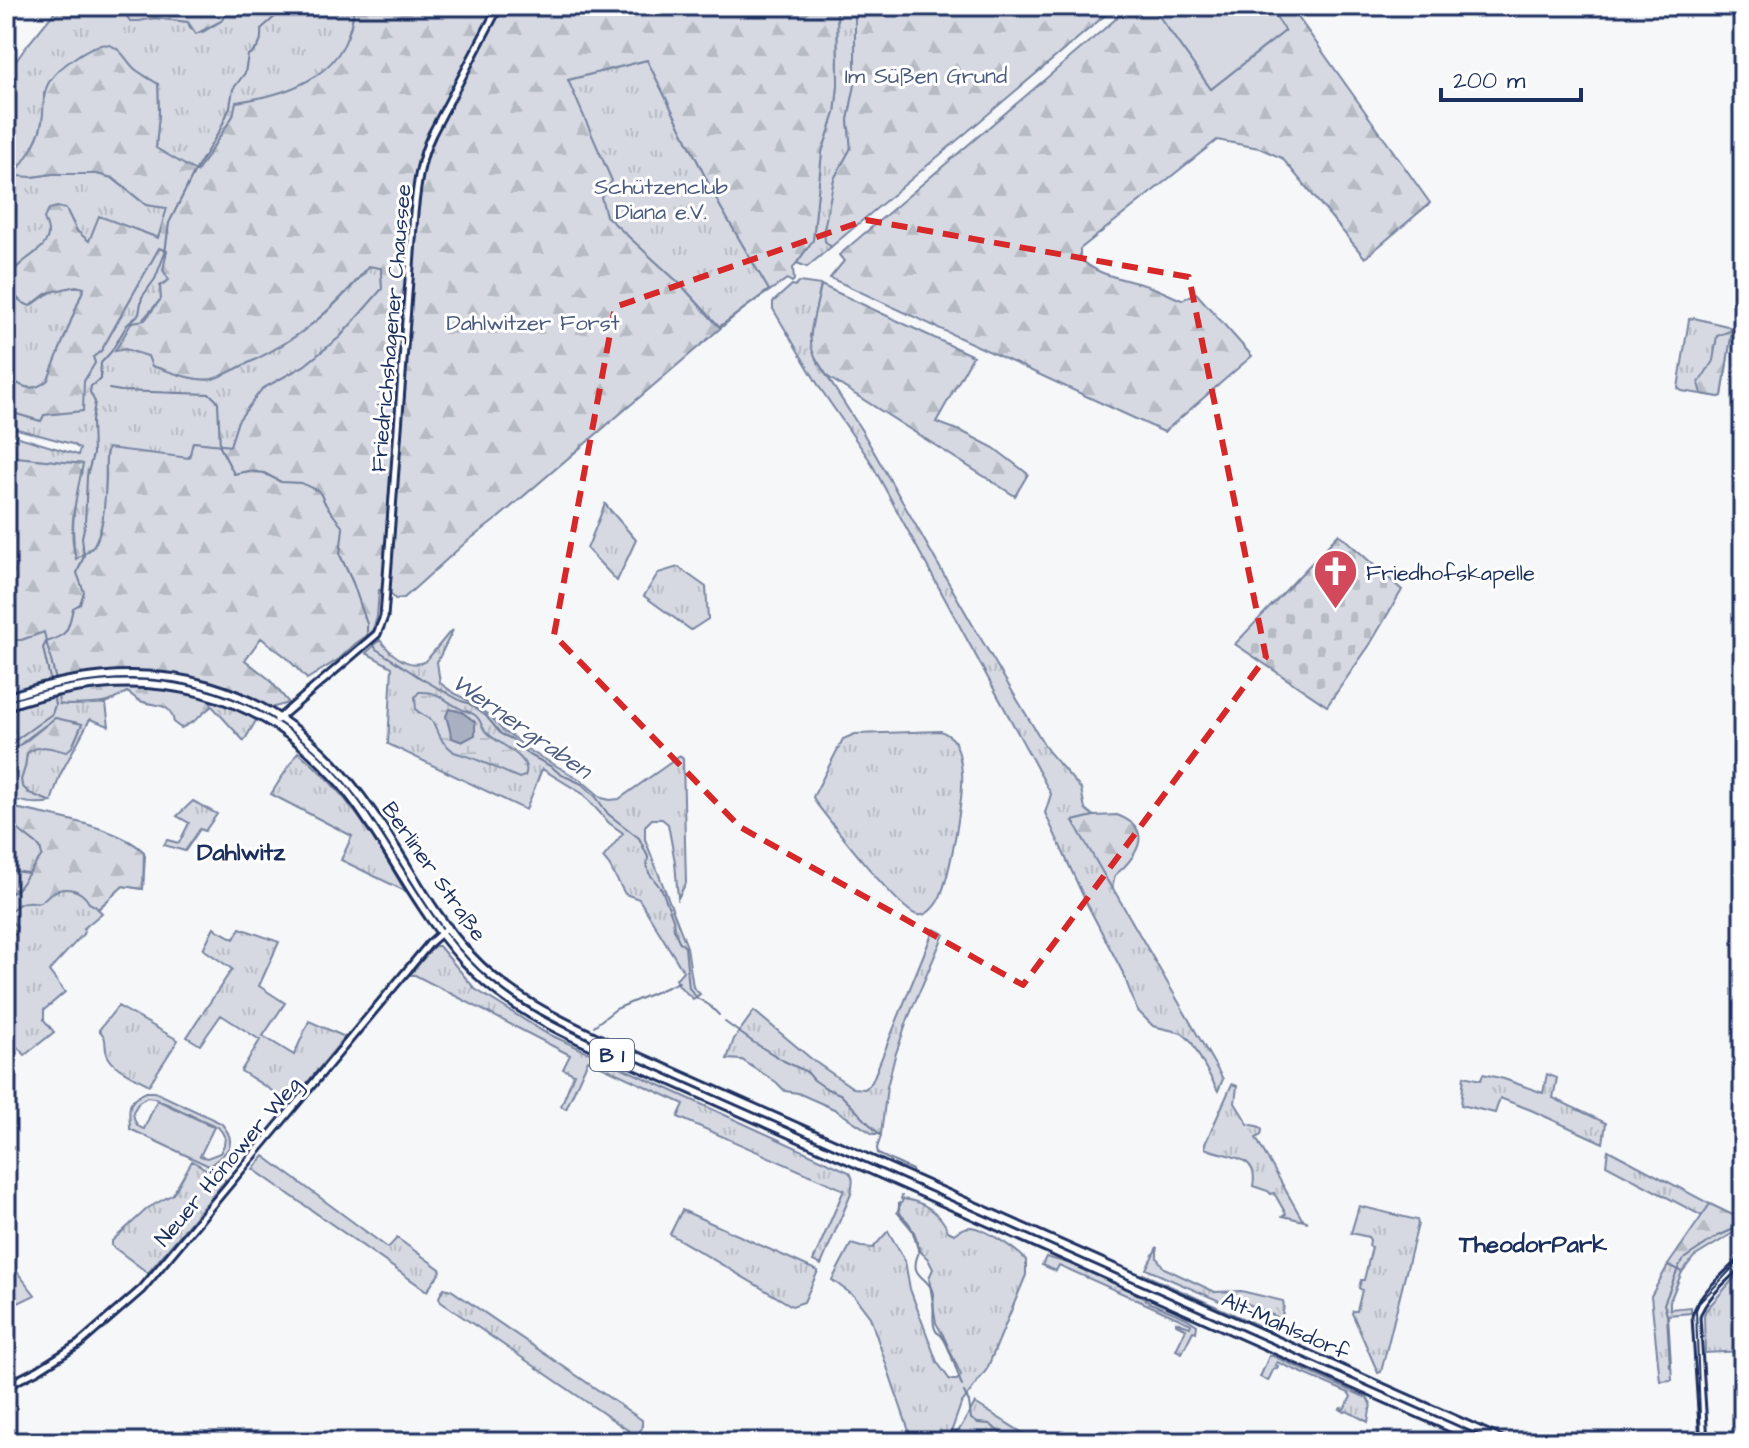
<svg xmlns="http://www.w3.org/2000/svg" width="1749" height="1448" viewBox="0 0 1749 1448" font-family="'Architects Daughter',sans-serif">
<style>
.grass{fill:url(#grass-tufts);stroke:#7884a0;stroke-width:2}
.forest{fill:url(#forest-firs);stroke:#7884a0;stroke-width:2;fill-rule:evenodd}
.wetland{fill:url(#wetland-marsh);stroke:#7884a0;stroke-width:2}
.cemetery{fill:url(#cemetery-stones);stroke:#7884a0;stroke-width:2}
.garden{fill:#d6d9e2;stroke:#7884a0;stroke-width:2;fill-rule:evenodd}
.water{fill:#a9b0c1;stroke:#707c99;stroke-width:2}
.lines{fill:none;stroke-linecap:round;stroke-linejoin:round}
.stream{stroke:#707c99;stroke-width:2}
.secondary-casing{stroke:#1b2f5e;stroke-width:11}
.primary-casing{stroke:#1b2f5e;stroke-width:12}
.secondary{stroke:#fff;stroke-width:5}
.primary{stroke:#fff;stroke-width:6}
.tram{stroke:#1b2f5e;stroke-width:2}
.marked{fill:none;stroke:#d62828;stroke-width:6;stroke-dasharray:16 10;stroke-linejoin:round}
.labels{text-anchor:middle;stroke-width:6;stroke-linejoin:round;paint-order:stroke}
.shield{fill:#fff;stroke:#5f6d8e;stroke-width:2}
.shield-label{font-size:20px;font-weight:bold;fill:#1b2f5e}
.park-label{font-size:22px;fill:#4a5a7f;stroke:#fff}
.street-label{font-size:22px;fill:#1b2f5e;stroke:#fff}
.poi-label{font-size:22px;fill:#1b2f5e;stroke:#fff;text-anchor:start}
.water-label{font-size:24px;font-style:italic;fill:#4d5c81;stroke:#fff}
.neighbourhood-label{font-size:24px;font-weight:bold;fill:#1b2f5e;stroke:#fff}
</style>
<defs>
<pattern id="grass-tufts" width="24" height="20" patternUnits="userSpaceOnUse" patternTransform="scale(2)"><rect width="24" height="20" fill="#d6d9e2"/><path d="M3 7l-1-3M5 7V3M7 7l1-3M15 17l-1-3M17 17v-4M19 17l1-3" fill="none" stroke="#b7bbc4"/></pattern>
<pattern id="forest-firs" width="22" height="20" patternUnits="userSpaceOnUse" patternTransform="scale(2)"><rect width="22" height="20" fill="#d6d9e2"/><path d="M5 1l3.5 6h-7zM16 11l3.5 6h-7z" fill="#b7bbc4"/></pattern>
<pattern id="wetland-marsh" width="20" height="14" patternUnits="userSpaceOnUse" patternTransform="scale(2)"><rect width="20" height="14" fill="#d6d9e2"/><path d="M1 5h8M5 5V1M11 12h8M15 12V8" fill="none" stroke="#b7bbc4"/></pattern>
<pattern id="cemetery-stones" width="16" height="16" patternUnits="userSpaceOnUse" patternTransform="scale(2)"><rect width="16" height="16" fill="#d6d9e2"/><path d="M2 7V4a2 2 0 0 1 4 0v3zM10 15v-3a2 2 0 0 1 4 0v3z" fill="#b7bbc4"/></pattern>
</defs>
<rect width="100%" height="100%" fill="#f6f7f9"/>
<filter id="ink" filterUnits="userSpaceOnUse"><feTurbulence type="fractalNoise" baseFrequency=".0125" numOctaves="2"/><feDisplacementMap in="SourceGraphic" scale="16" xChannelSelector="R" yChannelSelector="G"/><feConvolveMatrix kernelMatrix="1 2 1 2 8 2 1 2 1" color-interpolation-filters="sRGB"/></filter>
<g filter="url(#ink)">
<!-- grass -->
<path class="grass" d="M56 6H127L126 9 147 19 155 18 188 22 190 28 203 32 221 21 229 10 234 6 355 7C352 21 347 44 339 56 320 85 269 98 236 103L233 116 197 172 156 149 159 113 158 84 134 69 117 49 44 93V112L40 131 32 149V177L52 174H97L112 178 146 205 168 208 159 238 99 217 89 242 77 231 66 209 49 232 45 245 18 266 35 303C51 290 63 286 84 287L48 380C32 394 20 387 6 375V75L26 47 53 14Z
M837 6H855V86L848 120 851 148 834 179 825 241 831 247 807 267 797 263 813 240 822 152 835 113 838 85Z
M647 60 720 206 769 290 720 327 681 285 606 216 568 80Z
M159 248 167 251 170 280 160 286 161 299 116 350 125 349 148 356 152 366C170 371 194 382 212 379 223 376 236 369 246 364 300 339 332 311 370 266L381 268 382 289 340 337 304 366 262 389 238 421 230 446 194 442 189 458 106 454C105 481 108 518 95 543 92 550 82 555 76 560 69 526 76 497 82 464L6 456V433L78 455 80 449 72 444 6 426V411L41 421 44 415 84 381 95 363 93 357 101 351Z
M799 282 821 285 810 336 816 359 862 431 975 629 1048 751 1081 789 1085 809 1094 816 1074 821 1223 1079 1218 1091 1191 1041 1182 1033 1153 1026 1137 1010 1123 973 1085 900 1045 813 1051 794 869 459 820 388 773 309V302L792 285 795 286Z
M1694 318 1727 326 1732 330 1722 396 1719 397 1682 391 1678 388 1689 319Z
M605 504 636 540 617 581 587 549Z
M678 567 706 587 708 619 691 630 644 596 658 573Z
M453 630 437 662 440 683 454 693 471 702 491 717 504 732 514 737 525 748 581 780 602 798 610 800 619 799 680 756 683 759 686 883 678 898 675 862 668 824 662 819H652L645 826V839L687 947 693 987 700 994 693 999 679 986 676 979 683 971 639 899 625 894 609 865 603 858 623 833 609 823 583 794 542 769 526 810 388 744 392 667 366 653 380 640C391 654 408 670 426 661L449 633Z
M44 632 56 680 6 695V671H11L15 664 6 663V640H21Z
M58 694 60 703C74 708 90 701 106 704L109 726 90 719 60 775 51 802 29 793 22 786 21 780 25 767 27 753C37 745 48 746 59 750L74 743 82 724 55 718C42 728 13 747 6 760V713L28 702Z
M210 699 257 719 244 741 212 706Z
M941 731C946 734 952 736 955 742 959 750 961 763 962 772 964 796 951 868 942 892 939 901 929 917 918 915 901 913 830 821 816 803L813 797 843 739 855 734Z
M298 752C343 788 377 840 405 891L341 860 352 836 271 794Z
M193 801 217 814 205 831 200 829 185 851 164 845 167 840 179 843 189 823 177 816Z
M6 806C34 813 135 830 145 856L143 889 123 886 98 909 102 913 83 929 85 932 49 971 65 992 44 1010V1020L54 1032 25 1055 6 1036Z
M214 927 217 930 234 939 240 928 279 942 259 986 285 1003 263 1036 294 1055 309 1021 345 1037 293 1100 288 1101 241 1071 260 1040 221 1015 200 1045 187 1037 232 969 203 949Z
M934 929 944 934 909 1016 895 1056 887 1087 881 1134H873L834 1109 798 1093 785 1091 776 1082 742 1060 727 1059 734 1039 754 1011 814 1061 853 1088 865 1089 872 1082Z
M434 946H439L475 989 544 1032 849 1172C855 1178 852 1186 851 1194L821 1265 813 1261 844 1190 678 1117 684 1104 588 1060 566 1109 561 1106 574 1074 563 1069 570 1055 415 975H410Z
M118 1006 178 1040 149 1085C136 1077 112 1069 107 1054 103 1043 109 1040 99 1030Z
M1483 1074 1504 1079 1543 1093 1547 1074 1557 1078 1553 1098 1606 1123 1603 1143 1531 1110 1500 1098 1495 1113 1461 1105 1464 1076 1481 1080Z
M1232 1084 1237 1086 1235 1103 1248 1124 1260 1127 1262 1130 1261 1135 1256 1138 1302 1219 1308 1222 1283 1216 1286 1214 1274 1193 1271 1194 1268 1191 1253 1186C1260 1153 1225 1158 1205 1148V1144Z
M1608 1150 1710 1204 1702 1216 1606 1165Z
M264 1156 388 1248 397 1238 440 1269 441 1271 427 1291 253 1169Z
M192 1161 226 1180 148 1273 112 1246V1241L148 1208 173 1194Z
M903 1199C923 1201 941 1213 948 1231L954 1234C959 1230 964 1227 971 1227 986 1229 1016 1249 1026 1260V1275L987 1369 961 1404 948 1441 913 1437 934 1442H907L911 1437 870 1317 854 1296 832 1280 851 1244 861 1247 873 1248 888 1231 905 1261 910 1289 937 1362 950 1380H957L961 1375 943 1335 936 1323 929 1278 933 1269 928 1259 920 1251 914 1232 897 1212Z
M1359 1206 1417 1220 1418 1224 1381 1372 1378 1373 1352 1313 1353 1311H1357L1362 1290 1359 1288 1361 1280H1364L1372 1247 1369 1246 1370 1240 1368 1237 1351 1233Z
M682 1210 818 1271 804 1302 792 1306 670 1234Z
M1157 1247V1258L1164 1268 1215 1292 1241 1291 1283 1301C1286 1311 1278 1327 1271 1333H1266L1142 1278 1143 1274 1271 1331 1277 1317 1228 1295 1224 1303 1146 1269Z
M1046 1257 1068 1263 1128 1289 1151 1303 1186 1318 1197 1325 1196 1332 1193 1331 1182 1353 1176 1350 1186 1329 1176 1324V1322L1190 1327 1191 1324 1059 1265 1056 1271 1042 1265Z
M11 1264 35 1295 6 1309V1269Z
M1668 1265 1682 1272 1670 1301V1309L1691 1307V1313L1668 1315 1672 1380 1660 1381 1651 1296Z
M1743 1268V1351L1705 1353 1704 1316 1706 1310Z
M444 1288 451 1290 642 1420V1428L638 1433H632L454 1311 441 1302 439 1297Z
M1269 1356H1273L1367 1398 1371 1404 1368 1422 1347 1411 1345 1412 1340 1409 1341 1408 1344 1409 1351 1397 1349 1393 1277 1362 1275 1365 1278 1366 1277 1369 1274 1368 1268 1381 1260 1377Z
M975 1403 1037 1442H952Z"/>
<!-- forest -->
<path class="forest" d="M127 6H234L229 10 221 21 196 34 188 22 155 18 139 21H130L126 15Z
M354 6H496L434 127 421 157 416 175 384 590H379L377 617 372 632 355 644 339 659 307 679 286 657 261 638 245 660 269 679 289 703 271 708C204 669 131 666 56 680L44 632 21 640H6V456L83 464C77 494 67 529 76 559 81 555 88 552 92 548 104 536 105 497 106 480 107 469 104 459 108 448L189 458 193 442 230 446 238 421 262 389 304 366 340 337 382 289 381 268 369 266C332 311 300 339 246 364 235 369 223 376 212 379 193 382 170 371 152 366L148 356 125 349 115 351 132 322 145 320 161 299 160 286 169 280 163 270 167 251 159 248 101 351 93 357 95 363 84 381 83 411 44 415 41 421 6 411V375C20 387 32 394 48 380L84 288 76 286 47 293 30 306C22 303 14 297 12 288 6 264 36 258 45 243 51 234 47 227 44 218L49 209 57 207 66 209 77 231 89 241 99 216 158 238 167 208 146 205 113 178 97 174H52L32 177 17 176V171C26 158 37 143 41 127 45 113 41 97 48 84 55 70 92 41 109 45 122 48 127 63 136 70 143 75 151 80 158 84L159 113 156 148 197 172 233 116 236 102C294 94 350 73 354 6Z
M501 6H837L838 85 835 113 822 152 813 240 793 268 794 280 792 282 787 279 743 309 498 518 465 543 404 598 395 599 388 590 420 178 435 134ZM647 60 720 206 769 290 719 327 681 285 606 216 601 197 612 181 568 80Z
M855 6H1116L831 247 825 241 824 229 834 179 851 148 848 120 855 85Z
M1131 6H1152L1211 89 1285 31 1269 6H1290L1430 203 1365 258 1282 158 1259 148 1217 140 1080 249V258C1097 277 1128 279 1151 287 1162 291 1172 296 1182 300L1196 293 1252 356 1164 432 830 278 844 261 839 255Z
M821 285 973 356 936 422 963 432 994 448 1028 474 1015 496 828 377C823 369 815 359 812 349 807 332 818 304 821 285Z
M1732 330 1722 396 1719 397 1702 394 1699 383 1713 361 1717 336Z
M114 687C147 687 178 690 210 699L212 706 193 722 181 728 174 723C171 700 154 708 138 700 134 697 131 694 127 692 121 695 114 700 108 702 102 704 67 706 59 704L58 694Z
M55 718 82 724 72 747 66 752C52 748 40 743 27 753L25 767 21 780 22 786 29 793 51 802C37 805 18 803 6 795L7 758 14 748 25 742Z
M6 806C45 815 116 825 144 852L143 889 123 886 98 909 95 906 89 903C81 888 64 885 50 894 47 896 44 900 40 902 36 903 30 901 27 902 18 902 11 910 6 916L17 927 16 933 6 941Z
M1117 815C1146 826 1145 844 1125 866 1122 870 1117 872 1115 876 1114 878 1113 886 1112 889L1073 821 1094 816Z
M1710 1204 1743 1220V1227L1694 1257 1682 1272 1668 1265Z"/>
<!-- wetland -->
<path class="wetland" d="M419 692C440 691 443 700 459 708 464 711 472 712 476 716 481 720 482 728 486 732 497 744 534 757 525 776L519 778 473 758 454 752 443 742 432 721 416 710 415 697Z"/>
<!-- cemetery -->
<path class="cemetery" d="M1339 534 1402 590 1369 646 1327 706 1235 644Z"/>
<!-- garden -->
<path class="garden" d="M1152 6H1269L1285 31 1211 89Z
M146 1092H155L221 1123C240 1144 226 1154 209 1166L130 1129C130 1110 124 1102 146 1092ZM147 1097 154 1098 218 1127 222 1132 225 1138 224 1145 220 1153 207 1158 200 1156 214 1127 157 1100 144 1129C136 1127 134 1120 133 1112L139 1102Z"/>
<!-- water -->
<path class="water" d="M449 709 462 712 475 722V735L462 742 452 738 446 716Z"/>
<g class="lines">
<!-- stream -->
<path class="stream" d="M109 389 121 391 210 394 218 402 220 447 234 474 248 471 264 473 281 482 301 483 319 491 326 505 343 528 340 555 353 583 367 624V635
M373 643 376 649 422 679 461 701 468 703 486 716 501 734 512 739 528 754 552 767 560 774 582 784 596 797 608 814 639 838 648 857 647 866 649 873 662 890 673 919 674 929 679 941 685 947 689 988 697 998 709 1005 719 1015
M51 683 43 648 46 642C68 635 68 631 73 608L80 604 84 592 77 573 84 556 82 537 85 524 87 476 93 454 92 421 95 402 90 392 91 386 100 380 101 363 111 352 127 325 139 314 142 297 155 279 165 253 169 223 195 171 220 130 230 107 233 89 245 73 248 55C260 49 262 41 261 29L287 6
M6 747 52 714 55 705 53 693
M6 820 40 847 42 855 19 887 6 898
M6 870 28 873
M725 1022 753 1042 784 1061 807 1072 814 1080 827 1089 840 1094 881 1136 877 1148 878 1154 912 1170 913 1174
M594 1026 616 1009 679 982
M901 1199 902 1196
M899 1203C898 1218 904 1215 910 1225 914 1233 916 1244 919 1252 908 1277 926 1275 932 1290 936 1302 931 1320 935 1329 938 1336 939 1331 943 1338 950 1348 957 1373 962 1386
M1670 1367 1667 1315 1664 1304 1679 1266 1685 1258 1718 1236 1743 1225
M964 1392 969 1402 971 1419 978 1423 990 1424 1006 1438 1024 1442"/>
<defs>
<path id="secondary" d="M277 720 377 634 384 617 414 213C417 185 420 159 432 134L499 6
M6 1386 38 1370 79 1344 142 1289 430 943 448 927
M1704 1442 1696 1317C1701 1296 1728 1275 1743 1260"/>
<path id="primary" d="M6 698C154 647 282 680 372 812 405 859 431 914 471 956 509 997 559 1020 608 1043L1505 1442
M6 706C142 658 271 685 357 805 397 861 426 925 476 973 513 1009 559 1031 606 1052L1483 1442"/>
</defs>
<!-- secondary casing -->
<use href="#secondary" class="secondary-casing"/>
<!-- primary casing -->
<use href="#primary" class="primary-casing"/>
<!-- secondary -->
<use href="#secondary" class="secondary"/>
<!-- primary -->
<use href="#primary" class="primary"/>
<!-- tram -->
<path class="tram" d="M1701 1442 1696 1310 1699 1303 1743 1257"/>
</g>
</g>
<!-- marked area -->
<path class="marked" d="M866 220 1189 277 1266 657 1023 985 740 827 554 635 615 307Z"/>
<!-- icons -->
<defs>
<symbol id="church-pin" viewBox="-11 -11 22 30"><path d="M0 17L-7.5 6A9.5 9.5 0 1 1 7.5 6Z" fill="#d1495b" stroke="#fff"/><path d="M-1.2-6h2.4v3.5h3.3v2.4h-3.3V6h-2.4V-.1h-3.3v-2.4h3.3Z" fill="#fff"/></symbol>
</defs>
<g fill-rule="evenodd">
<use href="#church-pin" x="1310" y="546" width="51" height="69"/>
</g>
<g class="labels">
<!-- shield labels -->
<rect class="shield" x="590" y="1039" width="44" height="32" rx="6"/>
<g class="shield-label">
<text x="612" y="1062">B 1</text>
</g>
<!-- park labels -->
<g class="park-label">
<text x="926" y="83">Im Süßen Grund</text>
<text x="661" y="194">Schützenclub<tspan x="661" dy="25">Diana e.V.</tspan></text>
<text x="533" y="330">Dahlwitzer Forst</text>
</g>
<!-- street labels -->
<g class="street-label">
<text transform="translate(390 328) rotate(-85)" y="8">Friedrichshagener Chaussee</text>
<text transform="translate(435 871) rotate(55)" y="8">Berliner Straße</text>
<text transform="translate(227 1161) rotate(-50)" y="8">Neuer Hönower Weg</text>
<text transform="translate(1286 1325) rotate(24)" y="8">Alt-Mahlsdorf</text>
</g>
<!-- poi labels -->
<g class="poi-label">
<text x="1366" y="580">Friedhofskapelle</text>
</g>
<!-- water labels -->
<g class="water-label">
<text transform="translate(522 726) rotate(35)" y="8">Wernergraben</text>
</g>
<!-- neighbourhood labels -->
<g class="neighbourhood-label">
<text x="241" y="860">Dahlwitz</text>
<text x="1533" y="1252">TheodorPark</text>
</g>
</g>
<!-- margin -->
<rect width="1749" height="1448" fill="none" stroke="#fff" stroke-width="32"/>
<rect x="16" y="16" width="1717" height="1416" fill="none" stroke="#1b2f5e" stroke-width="3" filter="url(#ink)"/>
<!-- scale -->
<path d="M1441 88v12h140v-12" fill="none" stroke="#1b2f5e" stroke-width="4"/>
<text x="1453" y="88" font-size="24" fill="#1b2f5e" stroke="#ffffff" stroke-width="6" paint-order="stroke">200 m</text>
</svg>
